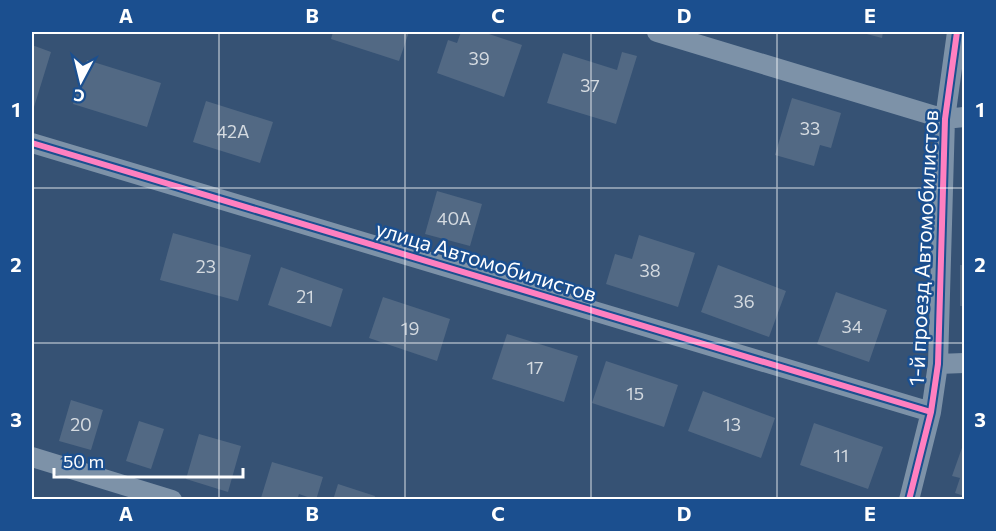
<svg xmlns="http://www.w3.org/2000/svg" width="996" height="531" viewBox="0 0 996 531" font-family="Commissioner,sans-serif">
<style>
.building{fill:#526984}
.lines{fill:none;stroke-linecap:round;stroke-linejoin:round}
.minor{stroke:#7d92a8;stroke-width:20}
.cycleway-casing{stroke:#1b4f8f;stroke-width:10}
.cycleway{stroke:#ff80c0;stroke-width:6}
.grid{fill:none;stroke:#fff;stroke-width:1.5;stroke-opacity:0.55}
.labels{text-anchor:middle;stroke-width:5;stroke-linejoin:round;paint-order:stroke}
.number-label{font-size:18px;fill:#d4dae0}
.street-label{font-size:21px;fill:#fff;stroke:#1b4f8f}
.neatline{fill:none;stroke:#fff;stroke-width:2}
.grid-label{font-size:20px;text-anchor:middle;font-weight:bold;fill:#fff}
</style>
<rect width="100%" height="100%" fill="#365274"/>
<!-- building -->
<path class="building" d="M333 32H409L399 61 331 39Z
M461 32H483L522 45 504 97 437 73 448 40 457 43Z
M859 32H883L882 38Z
M32 45 51 52 34 107 32 106Z
M622 52 637 56 616 124 547 103 563 53 617 70Z
M87 60 161 83 147 127 73 104Z
M792 98 841 113 831 148 820 145 814 166 775 155Z
M206 101 273 122 260 163 193 142Z
M437 191 482 204 470 246 425 234Z
M173 233 251 255 238 301 160 280Z
M639 235 695 253 678 307 606 284 615 254 632 259Z
M718 265 786 291 769 337 701 312Z
M960 265H964V306H960Z
M281 267 343 289 331 327 268 305Z
M836 292 887 310 869 362 817 344Z
M383 297 450 319 437 361 369 338Z
M507 334 578 356 564 402 492 379Z
M606 361 678 385 664 427 592 403Z
M703 391 775 418 761 458 688 431Z
M71 400 103 410 91 450 59 441Z
M139 421 164 429 151 469 126 461Z
M814 423 883 447 868 489 800 465Z
M199 434 241 446 228 492 186 479Z
M963 445H964V496L955 493 960 478 952 476Z
M272 462 323 477 316 500 299 494 297 500 261 498Z
M338 484 375 496 374 500H333Z"/>
<g class="lines">
<!-- minor -->
<path class="minor" d="M657 32 945 119 964 117
M32 143 931 412
M938 364 964 363
M32 457 172 500
M909 500 931 412 938 364 945 119 957 32"/>
<defs>
<path id="cycleway" d="M32 143 931 412
M909 500 931 412 938 364 945 119 957 32"/>
</defs>
<!-- cycleway casing -->
<use href="#cycleway" class="cycleway-casing"/>
<!-- cycleway -->
<use href="#cycleway" class="cycleway"/>
</g>
<!-- grid -->
<path class="grid" d="M219 32V500M405 32V500M591 32V500M777 32V500M32 188H964M32 343H964"/>
<g class="labels">
<!-- number labels -->
<g class="number-label">
<text x="479" y="65">39</text>
<text x="590" y="92">37</text>
<text x="810" y="135">33</text>
<text x="233" y="138">42А</text>
<text x="454" y="225">40А</text>
<text x="206" y="273">23</text>
<text x="650" y="277">38</text>
<text x="305" y="303">21</text>
<text x="744" y="308">36</text>
<text x="852" y="333">34</text>
<text x="410" y="335">19</text>
<text x="535" y="374">17</text>
<text x="635" y="400">15</text>
<text x="81" y="431">20</text>
<text x="732" y="431">13</text>
<text x="841" y="462">11</text>
</g>
<!-- street labels -->
<g class="street-label">
<text transform="translate(924 248) rotate(-87)" y="7">1-й проезд Автомобилистов</text>
<text transform="translate(486 262) rotate(17)" y="7">улица Автомобилистов</text>
</g>
</g>
<!-- border -->
<rect width="996" height="531" fill="none" stroke="#1b4f8f" stroke-width="66"/>
<!-- north arrow -->
<g transform="translate(81 81) rotate(187)" stroke="#1b4f8f" stroke-width="4.5" paint-order="stroke">
<path d="M0-4.5L10 22L0 15L-10 22Z" fill="#ffffff"/>
<text y="-9" font-size="16" font-weight="bold" text-anchor="middle" fill="#ffffff">С</text>
</g>
<!-- scale -->
<path d="M54 468v9h189v-9" fill="none" stroke="#ffffff" stroke-width="3"/>
<text x="63" y="468" font-size="18" fill="#ffffff" stroke="#1b4f8f" stroke-width="4.5" paint-order="stroke">50 m</text>
<rect x="33" y="33" width="930" height="465" class="neatline"/>
<g class="grid-label">
<text x="126" y="23">A</text>
<text x="312" y="23">B</text>
<text x="498" y="23">C</text>
<text x="684" y="23">D</text>
<text x="870" y="23">E</text>
<text x="16" y="117">1</text>
<text x="980" y="117">1</text>
<text x="16" y="272">2</text>
<text x="980" y="272">2</text>
<text x="16" y="427">3</text>
<text x="980" y="427">3</text>
<text x="126" y="521">A</text>
<text x="312" y="521">B</text>
<text x="498" y="521">C</text>
<text x="684" y="521">D</text>
<text x="870" y="521">E</text>
</g>
</svg>
